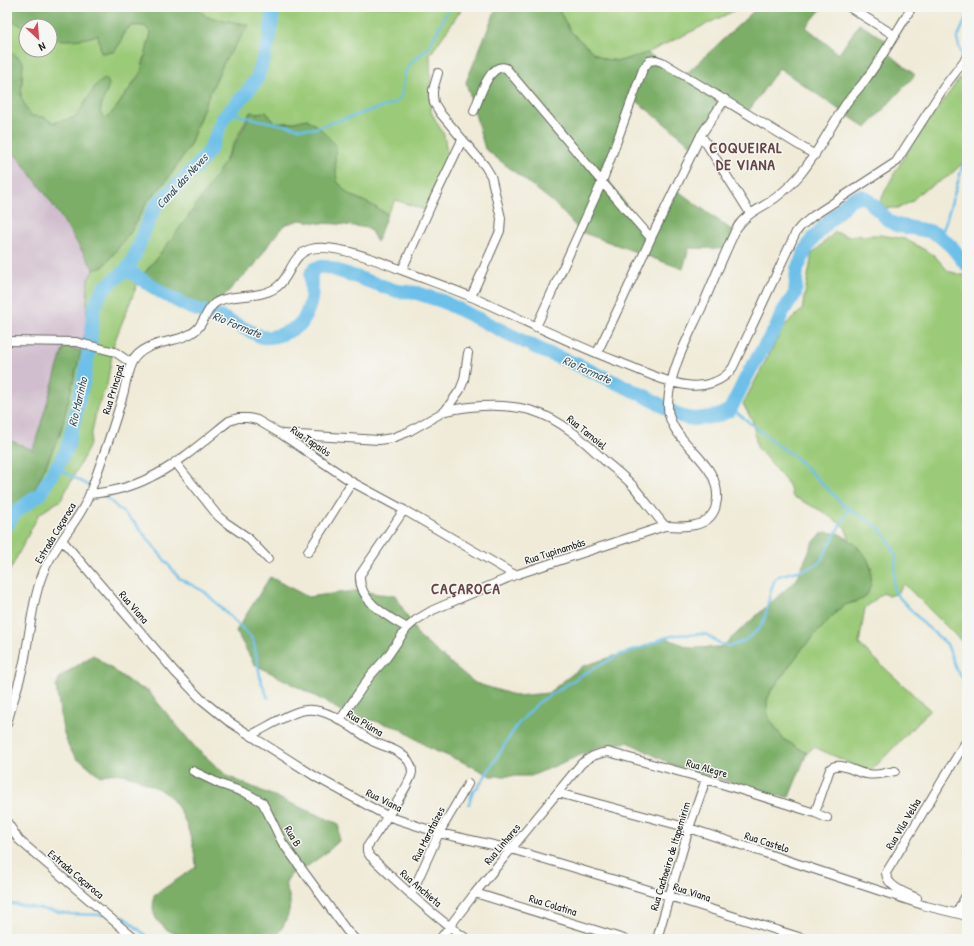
<svg xmlns="http://www.w3.org/2000/svg" width="974" height="946" viewBox="0 0 974 946" font-family="'Patrick Hand',sans-serif">
<style>
.industrial{fill:#d0bdcd}
.green{fill:#9bca78;stroke:#5c734a}
.forest{fill:#7cae68;stroke:#4c6542}
.lines{fill:none;stroke-linecap:round;stroke-linejoin:round}
.stream{stroke:#6dc0e9;stroke-width:2.5}
.river{stroke:#6dc0e9;stroke-width:14}
.minor-casing{stroke:#66645e;stroke-width:10}
.minor{stroke:#fff;stroke-width:8}
.labels{text-anchor:middle;stroke-width:3;stroke-linejoin:round;paint-order:stroke}
.street-label{font-size:11px;fill:#1c1c1c;stroke:#f6f6f2}
.water-label{font-size:12px;font-style:italic;fill:#385564;stroke:#f6f6f2}
.district-label{font-size:15px;font-weight:bold;letter-spacing:1px;fill:#664745;stroke:#f6f6f2}
</style>
<rect width="100%" height="100%" fill="#f6f6f2"/>
<filter id="ink" filterUnits="userSpaceOnUse"><feTurbulence type="fractalNoise" baseFrequency=".025" numOctaves="2"/><feDisplacementMap in="SourceGraphic" scale="8" xChannelSelector="R" yChannelSelector="G"/><feConvolveMatrix kernelMatrix="1 2 1 2 8 2 1 2 1" color-interpolation-filters="sRGB"/></filter>
<filter id="wash" filterUnits="userSpaceOnUse"><feTurbulence type="fractalNoise" baseFrequency=".012" numOctaves="4" result="noise"/><feDisplacementMap in="SourceGraphic" scale="16" xChannelSelector="R" yChannelSelector="G"/><feGaussianBlur stdDeviation="0.9" result="paint"/><feColorMatrix in="noise" values="0 0 0 0 0 0 0 0 0 0 0 0 0 0 0 0 0 1.4 0 .05"/><feComposite in="paint" operator="in"/></filter>
<g filter="url(#wash)">
<rect width="100%" height="100%" fill="#f0ebd8"/>
<!-- industrial -->
<path class="industrial" d="M7 145 17 157 40 187 94 270 88 279 86 328 81 351 64 346 33 450 7 439Z"/>
<!-- green -->
<path class="green" d="M195 7H463L430 55 431 112 444 135 448 158 440 174 425 210 396 200 387 214 370 204 348 194 337 181 335 161 336 146 307 119 290 123H275L266 112 257 114 250 112 217 176 178 231 139 280 114 343 107 385 97 408 89 447 61 500 39 514 7 576V523L35 489 60 434 86 328 88 279 94 270 103 267 130 233 147 202 167 180 189 147 205 104 224 62 249 25 207 17Z
M557 7H742L645 54 620 61 604 59 594 53 571 32Z
M7 18 26 28V50H50V38L98 35 121 42C126 27 129 25 145 26L151 33 141 72 116 108 106 118 100 113 102 102 107 91 82 109 76 117 53 123 44 117 31 116 26 108 21 97 23 62 14 54 7 52Z
M967 70V159L949 176 922 191 912 201 899 208H886L880 202C899 158 931 119 959 79Z
M835 232 847 236 880 235 905 239 934 255 948 271 961 275H967V647L904 584 896 594 888 596 883 593 865 608 859 644 930 710 870 772 814 747 807 753 783 739 767 715V701L771 691 802 649 838 610 844 605 856 602 871 568 867 558 854 543 850 541 845 527 820 510 792 496 789 485 757 447 753 422 743 404 784 326 802 310 812 254Z"/>
<!-- forest -->
<path class="forest" d="M7 7H195L207 17 249 25 224 62 205 104 189 147 167 180 147 202 130 233 103 267 94 270C67 227 41 183 7 145V52L14 54 23 62 21 97 26 108 31 116 44 117 53 123 76 117 96 85 106 78 109 84 107 91 102 102 100 113 106 118 116 108 141 72 151 33 145 26 132 25 124 31 121 42 114 52 101 53 98 35C83 40 68 41 51 39L50 38V26H26V28L7 18Z
M497 7H557L571 32 594 53 604 59 620 61 647 53 684 76 758 7H823L806 27 839 54 859 24 892 44 886 51 915 75 866 128 779 68 745 116 728 105 695 148 634 99 603 173 649 237 674 188 737 234 728 249 689 248 683 269 581 232 553 202 485 149 466 82Z
M251 112 257 114 266 112 275 123H290L307 119 322 130 336 146 335 161 337 181 348 194 370 204 387 214 377 242 369 228 338 224 318 223 300 220 284 225 271 241 254 266 236 283 204 318 144 274C185 223 224 171 251 112Z
M64 346 81 351 60 434 35 489 7 523V439L33 450Z
M826 532 840 534 854 543 867 558 871 568V584L868 593 863 599 845 605 838 610 802 649 771 691 767 701V715L783 739 807 753 789 797 773 795 675 766 628 742 602 746 531 776H491L463 762 431 749 399 728 375 721 346 715 330 704 254 664 236 631 270 577 308 597 361 590 378 594 395 595 419 637 475 683 517 696 548 693 583 666 637 649 666 638 691 648 720 647 725 644 795 581 813 543 820 535Z
M93 655 134 685 148 691 194 746 227 776 339 824V841L327 852 298 873H293C278 887 291 889 290 904 289 917 282 930 274 939H215C204 933 196 939 185 937 171 934 154 924 153 908 153 904 154 899 154 895L196 867C195 846 185 811 169 796 163 790 149 785 142 781 128 774 115 771 100 776L82 761 77 759 69 748 63 730 56 686 60 677Z"/>
<g class="lines">
<!-- stream -->
<path class="stream" d="M963 60 957 39 967 16
M964 65 967 78
M229 112 245 117 298 128 312 129 395 103 402 95 405 72 410 64 429 47 449 7
M941 237 967 152
M731 408 776 444 793 455 823 484 843 505 878 527 889 541 896 555 893 587 896 594 925 625 947 644 956 669 967 684
M57 468 91 487
M102 494 135 523 179 578 205 592 251 637 254 644 261 681 268 698
M469 804 473 791 479 786 517 725 538 703 582 675 619 655 644 647 664 638 676 635 703 634 707 635 721 644 731 646 744 641 758 630 764 621 771 590 775 579 781 575 810 568 820 562 849 509
M7 903 70 914 104 915
M111 915 124 917 150 939"/>
<!-- river -->
<path class="river" d="M126 269 164 294 189 307 223 318 262 337C274 339 292 331 302 323 306 315 310 307 311 299 314 286 302 264 327 267L397 291 417 293 442 301 545 352 576 364 645 396 680 416 687 418 695 419 718 416 730 410 750 370 777 326 782 313 795 294 797 269 806 250 810 242 828 222 851 199 861 196 867 199 889 221 896 225 929 231 938 235 952 247 967 266
M7 525 11 518 17 511 40 494 67 449 83 383 90 344 94 308 102 290 128 268 134 257 150 217 157 204 196 167 210 150 223 118 248 91 257 79 270 38 273 7"/>
</g>
</g>
<g filter="url(#ink)">
<g class="lines">
<defs>
<path id="minor" d="M849 7 894 35
M438 73 433 90V96L434 103 441 114 485 166 491 176 501 218 500 231 471 297
M474 111C479 99 489 62 506 68L602 182 651 238 701 135 725 99
M701 135 750 213
M402 270 432 203 462 140
M536 327 602 182 643 69 649 61 656 60 662 62 815 155
M7 341 76 342 115 352 131 363
M597 353 621 303 651 238
M445 411C474 405 505 403 533 411 562 420 584 441 605 461 614 469 625 477 633 486 644 499 654 513 665 526
M282 434 379 440 392 438 408 432 445 411 460 390 464 380 468 353
M175 462 218 516 225 522 247 537 268 559
M90 494C110 492 130 488 149 478 177 465 204 441 229 421L238 418H248L257 420 281 434 352 482 404 510 515 575
M404 510 360 575C358 601 387 616 407 628
M62 540 175 672 201 699 228 721 316 777 387 816 439 833 511 849 669 896 805 939
M308 552 352 482
M340 720 370 676 387 657 407 628 416 620 433 610 515 575 665 526C683 527 707 529 715 509 716 506 716 503 717 500 720 462 677 447 669 415 668 412 668 407 668 403 670 369 688 338 702 307 713 281 724 255 736 229 744 216 755 211 768 203 779 196 790 186 798 177 817 155 829 129 845 105 851 96 860 88 866 79 883 56 897 31 912 7
M7 724C12 703 20 682 24 662 30 633 32 601 43 573 55 543 81 520 91 490 102 460 113 429 122 398 126 387 126 373 132 362 145 338 181 345 197 329 204 322 207 309 215 303 229 293 259 300 277 287 291 277 291 254 311 249 335 243 382 262 404 271 427 280 451 288 474 298 521 319 567 342 616 361 638 369 663 382 686 385 703 388 724 382 733 367L796 232 801 226 813 216 896 162 944 87 967 57
M251 735C266 728 291 711 306 710 329 707 355 731 374 742 382 746 394 748 401 754 407 758 412 764 412 772 412 783 375 835 367 847V851L370 856C401 886 432 915 467 939
M193 771 220 784 246 793 262 802 267 811 282 842 347 931 355 939
M558 793 689 828 926 906 967 916
M815 813 830 769C840 760 855 773 867 774 876 776 886 773 895 771
M7 822 19 840 135 939
M475 893 624 939
M411 895 439 833 468 784
M917 898C906 893 887 887 886 873L967 740
M956 913 967 894
M440 939 475 893 581 764C590 757 597 753 608 752L706 779 815 813 827 818
M657 939 689 828 706 779"/>
</defs>
<!-- minor casing -->
<use href="#minor" class="minor-casing"/>
<!-- minor -->
<use href="#minor" class="minor"/>
</g>
</g>
<g class="labels">
<!-- street labels -->
<g class="street-label">
<text transform="translate(113 389) rotate(-73)" y="4">Rua Principal</text>
<text transform="translate(587 432) rotate(39)" y="4">Rua Tamoiel</text>
<text transform="translate(311 441) rotate(34)" y="4">Rua Tapaiós</text>
<text transform="translate(55 533) rotate(-59)" y="4">Estrada Caçaroca</text>
<text transform="translate(555 551) rotate(-18)" y="4">Rua Tupinambás</text>
<text transform="translate(134 607) rotate(49)" y="4">Rua Viana</text>
<text transform="translate(365 723) rotate(31)" y="4">Rua Piúma</text>
<text transform="translate(707 768) rotate(16)" y="4">Rua Alegre</text>
<text transform="translate(384 800) rotate(26)" y="4">Rua Viana</text>
<text transform="translate(903 824) rotate(-59)" y="4">Rua Vila Velha</text>
<text transform="translate(428 834) rotate(-63)" y="4">Rua Marataízes</text>
<text transform="translate(293 836) rotate(59)" y="4">Rua B</text>
<text transform="translate(767 842) rotate(18)" y="4">Rua Castelo</text>
<text transform="translate(502 844) rotate(-50)" y="4">Rua Linhares</text>
<text transform="translate(670 856) rotate(-73)" y="4">Rua Cachoeiro de Itapemirim</text>
<text transform="translate(76 874) rotate(40)" y="4">Estrada Caçaroca</text>
<text transform="translate(421 888) rotate(41)" y="4">Rua Anchieta</text>
<text transform="translate(692 892) rotate(18)" y="4">Rua Viana</text>
<text transform="translate(553 905) rotate(17)" y="4">Rua Colatina</text>
</g>
<!-- water labels -->
<g class="water-label">
<text transform="translate(182 181) rotate(-47)" y="4">Canal das Neves</text>
<text transform="translate(237 325) rotate(22)" y="4">Rio Formate</text>
<text transform="translate(587 370) rotate(24)" y="4">Rio Formate</text>
<text transform="translate(78 402) rotate(-77)" y="4">Rio Marinho</text>
</g>
<!-- district labels -->
<g class="district-label">
<text x="746" y="153">COQUEIRAL<tspan x="746" dy="17">DE VIANA</tspan></text>
<text x="466" y="594">CAÇAROCA</text>
</g>
</g>
<!-- margin -->
<rect width="974" height="946" fill="none" stroke="#f6f6f2" stroke-width="24"/>
<!-- north arrow -->
<g transform="translate(38 38) rotate(154)"><circle r="19" fill="#f6f6f2" stroke="#9f9f9c"/>
<path d="M0-3L7 15L0 10L-7 15Z" fill="#d1495b"/>
<text y="-6" font-size="11" font-weight="bold" text-anchor="middle" fill="#1c1c1c">N</text>
</g>
</svg>
